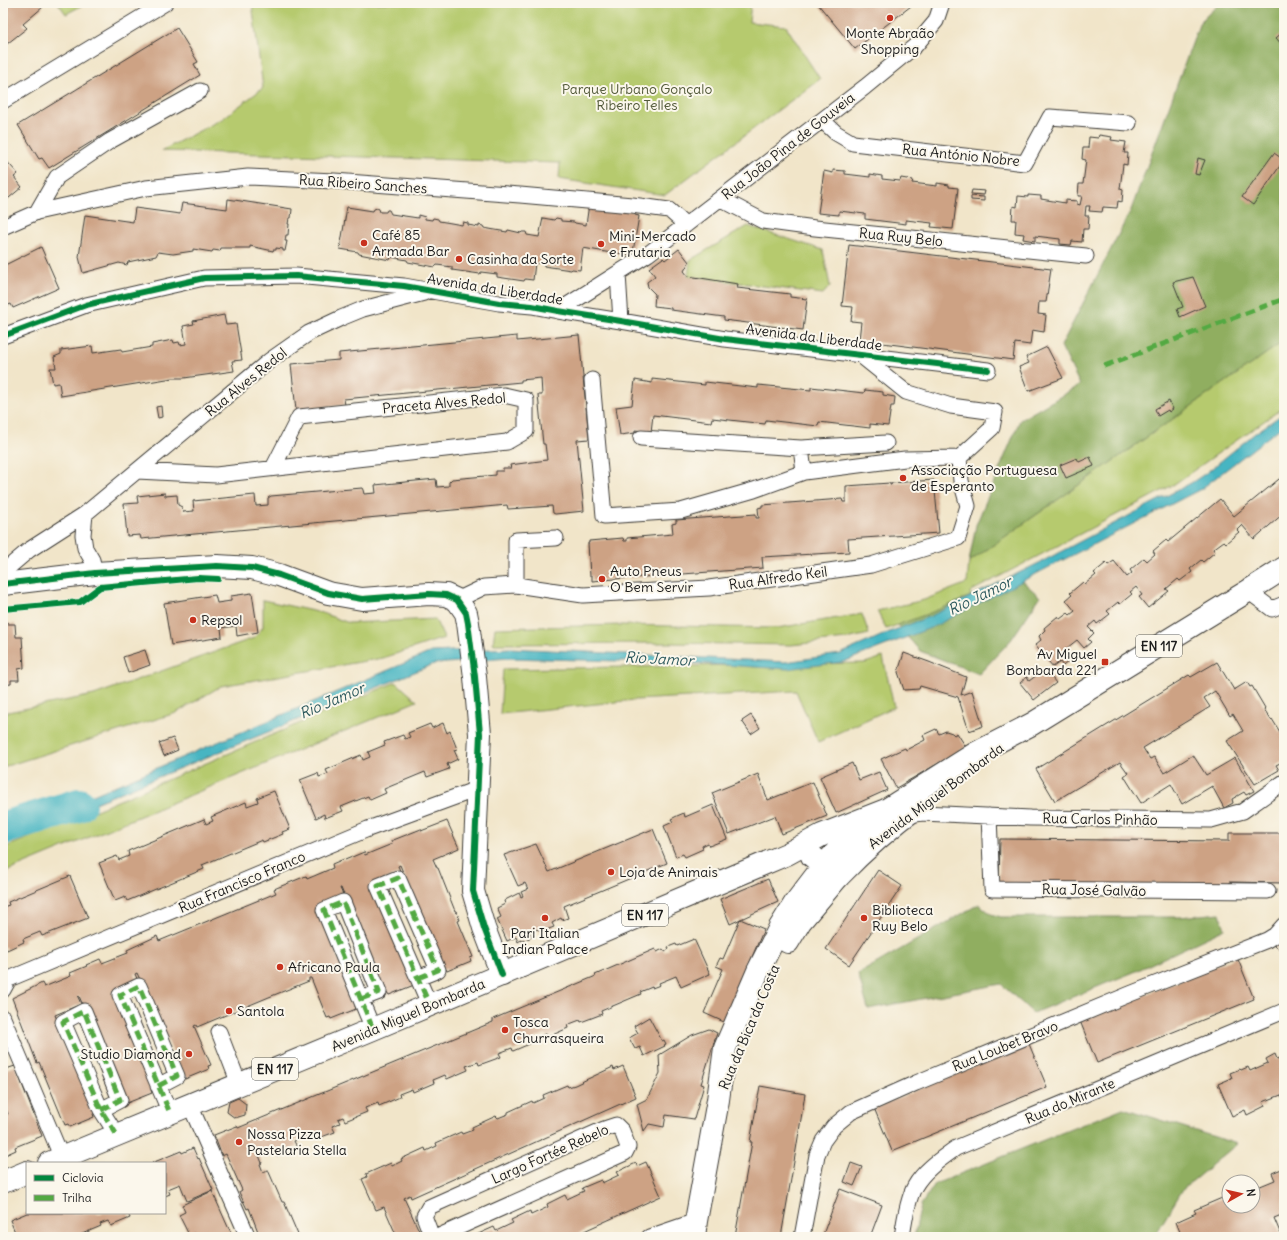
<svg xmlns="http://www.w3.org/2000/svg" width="1287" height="1240" viewBox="0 0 1287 1240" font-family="Delius,sans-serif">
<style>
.green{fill:#b6ca6e;stroke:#697345}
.forest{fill:#90ae61;stroke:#56653e}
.water{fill:#47b5c2;stroke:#32686f}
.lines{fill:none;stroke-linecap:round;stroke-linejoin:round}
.river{stroke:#47b5c2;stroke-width:34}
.building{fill:#cda284}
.street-casing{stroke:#3c3a36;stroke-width:17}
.secondary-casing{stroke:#3c3a36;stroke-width:24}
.primary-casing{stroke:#3c3a36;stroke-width:24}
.street{stroke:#fff;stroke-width:15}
.secondary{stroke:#fff;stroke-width:22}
.primary{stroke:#fff;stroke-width:22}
.quiet{stroke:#52a943;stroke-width:5;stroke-dasharray:10 5;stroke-linecap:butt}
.cycleway-casing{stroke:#fbf7ec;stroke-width:8}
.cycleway{stroke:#00873e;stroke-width:6}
.poi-dot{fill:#c8321e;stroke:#fbf7ec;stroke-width:1.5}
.labels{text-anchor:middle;stroke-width:4;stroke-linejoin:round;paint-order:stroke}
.shield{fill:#fbf7ec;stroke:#5f5e5a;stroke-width:1}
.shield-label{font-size:13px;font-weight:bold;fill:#1c1c1c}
.poi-label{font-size:14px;fill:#1c1c1c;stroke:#fbf7ec;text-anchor:start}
.park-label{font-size:14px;fill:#525939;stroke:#fbf7ec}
.street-label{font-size:14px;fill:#1c1c1c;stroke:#fbf7ec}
.water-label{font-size:15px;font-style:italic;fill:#2d595e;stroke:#fbf7ec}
</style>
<rect width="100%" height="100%" fill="#fbf7ec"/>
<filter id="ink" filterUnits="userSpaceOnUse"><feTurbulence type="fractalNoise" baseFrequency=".025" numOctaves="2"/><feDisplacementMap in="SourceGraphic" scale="8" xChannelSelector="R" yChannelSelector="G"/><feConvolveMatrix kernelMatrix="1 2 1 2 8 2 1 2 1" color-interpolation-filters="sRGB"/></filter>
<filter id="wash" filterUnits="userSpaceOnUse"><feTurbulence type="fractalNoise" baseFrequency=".012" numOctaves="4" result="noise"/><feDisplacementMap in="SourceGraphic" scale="16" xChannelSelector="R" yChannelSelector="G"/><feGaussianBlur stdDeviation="0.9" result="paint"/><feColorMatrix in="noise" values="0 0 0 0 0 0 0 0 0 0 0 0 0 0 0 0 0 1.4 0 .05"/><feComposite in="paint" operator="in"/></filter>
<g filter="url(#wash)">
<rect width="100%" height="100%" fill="#f1e5c9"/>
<!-- green -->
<path class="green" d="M58 3H87L66 14Z
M252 3H751L749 22 786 26 820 79 665 195 559 179 560 163 161 151 222 119 263 88Z
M748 226 823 250 830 286 823 294 688 276 690 260Z
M1284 341V407L1173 485 970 592 971 597 935 612 886 629 877 611 924 600 967 583 969 562Z
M263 600 322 613 349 623 435 619 444 638 383 658 221 686 176 713 3 767V713L94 695 254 638 263 627Z
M862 614 869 634 846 639 791 645 670 643 493 644 495 628 622 625 777 628Z
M883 657 894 707 818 742 796 691 635 700 500 714 503 669 865 663Z
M396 682 417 701 3 873V848L66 823Z"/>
<!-- forest -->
<path class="forest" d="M1220 3H1284V341L969 562 976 525 1020 420 1080 385 1061 346 1131 210 1200 22Z
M1016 575 1040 597 1011 640 979 674 920 651 897 625C938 611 977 594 1016 575Z
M979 904 991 914 1001 917H1180L1220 913 1225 929 1134 972 1033 1013 1001 984 868 1009 858 974Z
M1123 1108 1237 1144 1183 1189 1154 1237H914L921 1205 935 1184Z"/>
<!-- water -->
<path class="water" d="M1284 413V425L1201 489 933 627 843 662 787 669 692 663 509 658 434 664 51 821 14 835 3 836V828H8L48 814 431 652 510 648 785 662 840 654 892 631 931 616 1043 561 1191 483 1206 473 1254 434Z"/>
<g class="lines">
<!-- river -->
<path class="river" d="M3 828 79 805"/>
</g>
<g id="blocks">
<!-- building -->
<path class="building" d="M3 3H40L43 7 23 24 27 28 3 47Z
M817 3H915L855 49Z
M177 28 198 62 194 64 200 75 49 168 42 158 39 159 18 125Z
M1284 31V47L1276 38Z
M1099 135 1112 137 1111 140 1126 142 1124 153H1128L1127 165 1123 164 1120 189 1123 190 1122 202 1118 201 1117 208 1103 207 1102 212 1089 211 1090 206H1086L1085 216H1089L1088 229H1083L1082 242 1072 241 1071 245 1060 244V239L1035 236V241L1023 239 1024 234 1015 233 1016 220H1012L1013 206 1017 207 1018 196 1028 197V195L1041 196V199L1065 203V200L1077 201V204L1080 205 1082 196H1078L1079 184H1083L1086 160 1082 159 1083 148H1088L1089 137 1098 138Z
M1274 153 1284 160 1253 205 1242 197Z
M3 157 18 174 14 177 22 187 3 203Z
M1198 158 1205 160 1199 175 1195 174Z
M833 170 845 171V174L870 177V174L882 176V179L900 181 901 178 913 180 912 183 937 186V183L949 185V187L958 188 953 229 931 227 932 223 906 220V224L865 219V214L839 211V215L818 213 824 171 833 173Z
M972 190 985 191 984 195 971 194Z
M971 196 984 197V201L971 200Z
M228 199 292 209 291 218H289L288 224H289L288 235H286L285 241H287L285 251H283V249L276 248V250H273V251L250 246V248H221L220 251 213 250 212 252 193 249V251L173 254 158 252 156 256 128 262 127 265 119 263 83 273 79 257 85 215 133 222 135 208 180 214 182 203 227 209Z
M589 204 636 212 635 215 639 216 633 252 629 251 628 255 618 253 617 254 583 248 580 270 572 269 571 270 544 266V264L535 263 533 280 525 279 524 281 497 277V274L481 272 480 274 452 270V267L437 265 435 267 408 262 407 260 391 257 390 260 359 254 358 252 340 249 347 207 373 211 374 209 377 208 379 209 380 212H386L387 210H389L391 214 418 218V215L425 217V219L432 220 433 218 438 219 439 221 451 223 462 225 463 222 468 223V225L479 227V225L483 226 484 228 495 230 507 232 508 230 521 233 522 232H526L527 235 539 237 543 218 554 220 556 218 561 219V221L574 222 575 223 586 225Z
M849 245 1051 269 1046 302H1039L1038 314 1046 315 1044 332 1032 330 1030 345 1015 343 1013 360 859 340 861 322 851 321 853 307 842 306Z
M41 247 59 288 13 308 11 304 3 307V266Z
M679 249 689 262 684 271 688 276 738 284 737 288 790 294V297L807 299 803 330 724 320V317L671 310V308L654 306 655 294 648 287 647 282 655 276 649 268 663 258 665 260Z
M1193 277 1205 306 1180 317 1177 309 1183 307 1173 282Z
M224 315 226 325 236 324 242 360 232 361 234 371 184 378H173L61 396 59 383 53 384 50 368H56L54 357 61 354V350L92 346 93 353 121 349 122 352 152 347V344L173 340 174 343 179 342 180 345 186 344 183 326 194 324 193 321Z
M579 335 589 439 577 440 584 511 555 514 553 513 552 506 508 509 507 505 141 539 140 535 127 536 124 504 138 503 137 496 165 493V496L177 495 178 505 182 507 183 512 194 511 193 501 255 495 256 506 268 505V498L271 496 362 488 363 490 364 494 376 493 375 485 436 479 437 487 449 486V482L452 479 496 475V471H503V468H511L510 465 547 460 545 444H543L538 395H542L541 378 521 380V382L344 399 345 405 296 410 291 364 339 360V353L517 336V341Z
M1047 347 1063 378 1028 391 1019 367 1029 363 1026 357Z
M652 379 705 385V382L758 388V385L811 390V387L864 393 865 390 883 392V395L895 397 894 406H891L888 426 870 424V428L819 422 818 426 766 420 765 424 712 418 711 422 653 415 651 432 635 430V433L620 435 616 407 632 405 635 380 652 383Z
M1169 401 1173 409 1169 412 1168 410 1158 416 1155 409Z
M161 406 162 417 158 418 156 407Z
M1090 457 1094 466 1066 478 1060 465 1077 458 1079 462Z
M1284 475V513L1254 539 1242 525 1237 530 1239 532 1226 543 1224 541 1213 549 1215 552 1203 562 1201 560 1190 569 1192 572 1180 581 1178 579 1166 589 1169 591 1148 608 1139 597 1142 595 1136 587 1130 592 1132 594 1120 604 1118 602 1107 611 1110 614 1097 624 1095 621 1088 627 1094 633 1088 639 1091 642 1084 648 1077 640 1063 651 1071 659 1063 666 1060 662 1053 667 1035 645 1041 640 1039 636 1045 630 1044 628 1058 616 1060 619 1068 613 1070 615 1075 611 1066 600 1072 595 1070 593 1083 582 1085 584 1090 580 1096 575 1094 573 1106 563 1108 565 1114 561 1127 577 1132 573 1130 570 1144 558 1147 561 1155 554 1153 551 1166 540 1168 542 1220 499 1234 516Z
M934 480 939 533 848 539 849 552 762 557 763 568 629 578 628 573H626V578L592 581V576H590L588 543H589V541L623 538 624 541H627V538L673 534 672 524 676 523V520L756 514V518H759L758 508 762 507V505L842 499 843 502H846V486L890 483V485H891L892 483Z
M252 593 258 632 237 636 236 626 221 628 222 637 171 645 164 603 215 595 217 603 231 601V596Z
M3 622H7L8 624H15L16 637H22L24 668 18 669 19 680H11V684L3 685Z
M145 650 150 665 128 673 123 657Z
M904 653 929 662 966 677 961 695 972 691 983 726 969 731 958 697 920 686 919 689 904 690 898 672Z
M1217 662 1234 690 1247 682 1250 687 1252 686 1265 708 1264 709 1271 720 1272 719 1280 732 1284 729V763L1283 764 1282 762 1276 765 1279 770 1255 784 1227 741 1243 731 1233 714 1230 716 1215 691 1204 698 1210 707 1143 748 1150 759 1154 757 1164 773 1193 755 1206 775 1235 758 1254 791 1246 795 1244 792 1232 799 1233 803 1224 808 1212 786 1182 804 1171 784 1141 803 1124 776 1128 773 1120 762 1055 801 1036 769 1189 675 1191 677Z
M1045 669 1056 683 1034 700 1020 683 1027 677 1029 681Z
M751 715 760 728 751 734 742 721Z
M443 723 447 733 450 731 457 749 454 750 458 759 447 764 449 769 427 777 425 772 384 789 386 793 370 800 368 796 341 807 343 811 325 818 324 814 316 818 300 780 318 773 319 777 328 774 326 770 361 755 363 760 370 757 368 752 385 745 384 742 403 735 405 739 410 737 408 733 430 724 432 728Z
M936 729 939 734 946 731 952 733 954 735 957 733 966 747 896 788 881 759 905 748 906 750 925 740 923 735Z
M173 738 178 750 164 756 159 743Z
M852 763 859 780 879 772 887 790 836 813 820 777Z
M758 774 768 800 813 782 827 816 782 834 775 816 729 834 712 793Z
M274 791 290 829 282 832 283 834 263 842 262 840 202 865 204 869 127 901 125 897 115 901 99 863 117 856 119 860 129 856 128 851 204 819 206 824 213 821 211 817 246 802 247 806 258 802 257 798Z
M713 805 727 839 709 846 708 843 702 846 703 849 685 857 683 854 676 857 664 826 673 822 671 819 677 816 684 813 685 817Z
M447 821 459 848 433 859 437 868H438L455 911H456L460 920 458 921 473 957 470 958 471 961 447 971 446 969 443 970 400 865 398 866 401 873 375 884 414 985 389 995 387 992 385 993 341 888H340L343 895 317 906 357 1005 355 1006 356 1009 331 1019 330 1017 327 1018 311 978H309V981L269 997 197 1027 196 1025 194 1026 211 1065 208 1066 209 1069 185 1079 137 973 135 974 138 981 113 991 122 1007 154 1089 151 1090 152 1093 127 1103 126 1101H124L79 996 78 997 81 1004 55 1015 96 1112 93 1114 94 1117 70 1127 68 1124 65 1125 39 1062 37 1063 12 998 42 983 44 987 71 976 70 973 87 966 86 965 100 959 102 963 128 953 127 950 157 936 159 941 276 893 274 889 306 876 307 879 333 868 332 864 344 859 345 860 364 852 365 855 392 844 391 841 421 829V831Z
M653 829 667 863 564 906 568 918 562 920 561 918 552 923 554 927 541 932 538 929 530 932 532 937 522 941 521 940 518 942 516 937 507 941 497 919 501 917 497 908 505 904 504 901 507 899 519 893 521 897 523 896 521 892 528 889 525 883 518 886 504 855 536 844 549 872Z
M1229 833H1284V883L1229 882 1228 887 999 885 1000 839 1229 841Z
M878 870 902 886 849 965 826 949Z
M70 876 88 918 42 936 40 932 23 939 24 942 7 950 5 947H3V907L9 905 8 902Z
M768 879 778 902 730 924 720 899Z
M740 919 764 929 724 1022 704 1013 723 969 716 966 720 958 723 959Z
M1284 935V954L1275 946Z
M694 939 710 974 681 987 676 976 659 983 660 985 652 988V987L640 992 641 994 601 1011 602 1014 581 1022 580 1020 567 1025 568 1028 548 1037 546 1034 533 1039 534 1042 513 1051 512 1048 499 1053 501 1057 479 1065 478 1062 466 1066 468 1070 447 1079 445 1075 438 1078 433 1080 434 1083 413 1092 412 1089 399 1094 400 1097 379 1106 378 1103 365 1108 367 1112 345 1121 343 1117 338 1119 340 1123 332 1126 335 1132 313 1140 310 1134 294 1141 297 1147 277 1156 274 1149 265 1153 264 1150 258 1153 262 1163 260 1164 263 1172 268 1170 282 1202H284L299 1237H260L249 1208 247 1209 239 1192 242 1190 226 1154 222 1156 214 1135 237 1126 238 1128 493 1022V1019L596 976 595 975 655 949 657 952 663 949 665 952 669 949 668 947 676 944 677 946Z
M1237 957 1254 999 1097 1063 1080 1021Z
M649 1017 662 1041 664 1040 666 1044 664 1045 665 1046 644 1056 640 1047 635 1049 629 1038 638 1033 634 1026Z
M709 1029 717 1033 701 1084 704 1085 694 1119 666 1115 664 1127 649 1124 644 1131 637 1104 647 1099 660 1073 659 1055 692 1035Z
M1029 1044 1047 1087 892 1151 874 1108Z
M1275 1054 1277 1059 1284 1056V1101L1281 1095 1263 1102 1265 1106 1247 1115 1245 1110 1232 1116 1218 1084 1232 1078 1230 1073 1240 1069 1241 1070 1248 1067 1250 1071 1268 1063 1266 1059Z
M15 1066 42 1136 15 1147 16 1150 3 1156V1116L8 1114 3 1102V1070Z
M623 1066 636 1097 411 1198 410 1195 404 1198 422 1237H397L384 1207 376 1210 362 1179 367 1177 366 1174 391 1163 392 1166 402 1161 401 1159 425 1148 426 1151 437 1146 436 1143 461 1132 462 1134 473 1130 472 1127 496 1116 498 1118 508 1114V1112L532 1101 533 1103 544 1098 543 1095 567 1085 568 1087 575 1085 613 1067 614 1070Z
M760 1086 805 1094 796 1150 781 1237H735L752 1142H750Z
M238 1098 246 1104 245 1115 235 1118 227 1112 229 1102Z
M193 1148 198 1159 199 1158 213 1190 187 1201 180 1184 168 1189 170 1194 165 1196V1163H152L181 1151 182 1153Z
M646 1162 661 1196 571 1237H477L476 1235 494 1227 496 1231 513 1223 511 1220 530 1211 531 1215 548 1207 547 1204 565 1195 567 1199 584 1191 582 1188 601 1180 602 1183 619 1175 617 1172 636 1163 637 1166Z
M851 1163 862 1167 854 1186 844 1182Z
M1284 1168V1214L1274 1218 1282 1237H1182L1176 1222 1196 1213 1194 1210 1229 1195V1206H1253V1189L1275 1180 1272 1173Z
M840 1189 882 1205 870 1237H822Z
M212 1191 228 1227 234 1237H196L194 1233 189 1235 179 1215 185 1212 182 1205Z
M27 1213H128L130 1218 111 1226 108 1221 100 1224 101 1226 75 1237H17L10 1220Z"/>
</g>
</g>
<g filter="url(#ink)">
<use href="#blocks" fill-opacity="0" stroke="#3c3a36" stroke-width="1"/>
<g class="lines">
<defs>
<path id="street" d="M3 101 165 3
M822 120 836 133 853 143 1025 163 1050 117 1129 123
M721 199 763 221 815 228 1086 256
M37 212 57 177 110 141 200 91
M3 227 37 212 146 188 248 177 334 181 520 195 632 205 669 210 686 225
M618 274 621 321
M558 311 648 254 865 87 915 46 936 21 942 3
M3 336 86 305 204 278 296 276 404 286 499 303 532 306 558 311 621 321 725 339 988 370
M860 355 906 392 951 406 995 412 992 428 959 458
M592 380 604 516 681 511 754 490 804 472 905 459 959 458
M641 438 801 448 804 472
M801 448 886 443
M137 471 216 475 507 442 526 431V400L504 395 299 417 273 468
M85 514 83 535 85 548 92 560 95 573
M3 572 29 550 85 514 269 361 309 333 341 318 363 309 424 293
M516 585V540L556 538
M1248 591 1272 609 1284 604
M457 600 484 587 516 585 583 595 709 588 871 565 958 538 968 506 961 481 959 458
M908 815 923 813 1030 818 1211 820 1243 811 1284 782
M989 816 992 889 1268 891
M418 978 438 970 398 878 378 886 430 1006
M3 990 9 979 368 829 477 789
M361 999 379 992 343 902 324 910 373 1029
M3 1018 62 1158
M219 1032 239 1084
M158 1086 177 1076 139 986 120 995 170 1113
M190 1105 248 1237
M101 1110 120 1100 84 1011 63 1022 101 1110 117 1135
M432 1237 424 1216 429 1207 604 1129 616 1125 622 1131 628 1147 625 1153 437 1237
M649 1237 696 1221
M802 1237 817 1155 823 1141 834 1126 851 1112 916 1083 1130 994 1267 940 1275 935 1284 925
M902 1237C904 1223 908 1198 915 1186 924 1170 941 1159 956 1148L1284 1011"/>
<path id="secondary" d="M3 584 95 573 217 566 252 568 279 575 328 593 362 599 429 594 446 595 457 600 466 613 468 623 475 677 480 734 473 891 484 928 502 975
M788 942 800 922 838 877
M694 1237 696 1221 718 1100 725 1048 758 971 780 927 795 903 824 865"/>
<path id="primary" d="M812 856 838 877C864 850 891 826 921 804
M824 865 838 850 866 825 886 810 976 753 1032 724 1248 591 1284 568
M49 1163 373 1029 787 854 822 835 886 810
M3 1182 27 1172"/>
</defs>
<!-- street casing -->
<use href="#street" class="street-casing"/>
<!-- secondary casing -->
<use href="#secondary" class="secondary-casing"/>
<!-- primary casing -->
<use href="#primary" class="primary-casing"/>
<!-- street -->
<use href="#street" class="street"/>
<!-- secondary -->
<use href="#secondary" class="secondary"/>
<!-- primary -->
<use href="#primary" class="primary"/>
<!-- quiet -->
<path class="quiet" d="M1104 366 1284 299
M418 978 438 970 398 878 378 886 430 1006
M361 999 379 992 343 902 324 910 373 1029
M158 1086 177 1076 139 986 120 995 170 1113
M101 1110 120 1100 84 1011 63 1022 101 1110 117 1135"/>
<defs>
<path id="cycleway" d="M3 336 86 305 204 278 296 276 404 286 499 303 532 306 558 311 621 321 725 339 988 370
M3 584 95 573 217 566 252 568 279 575 328 593 362 599 429 594 446 595 457 600 466 613 468 623 475 677 480 734 473 891 484 928 502 975
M3 609 80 602 100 587 198 578 218 579"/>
</defs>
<!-- cycleway casing -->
<use href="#cycleway" class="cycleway-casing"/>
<!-- cycleway -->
<use href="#cycleway" class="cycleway"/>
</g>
</g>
<!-- markers -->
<g class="poi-dot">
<circle cx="890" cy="18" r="4"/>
<circle cx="364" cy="243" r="4"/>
<circle cx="601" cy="244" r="4"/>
<circle cx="459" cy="259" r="4"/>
<circle cx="903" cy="478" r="4"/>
<circle cx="602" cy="579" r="4"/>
<circle cx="193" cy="620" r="4"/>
<rect x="1101" y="658" width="8" height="8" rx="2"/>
<circle cx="611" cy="872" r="4"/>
<circle cx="545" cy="918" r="4"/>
<circle cx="864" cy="918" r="4"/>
<circle cx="280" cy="967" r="4"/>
<circle cx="229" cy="1011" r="4"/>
<circle cx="505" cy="1030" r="4"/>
<circle cx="189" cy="1054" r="4"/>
<circle cx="239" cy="1142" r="4"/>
</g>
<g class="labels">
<!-- shield labels -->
<g class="shield">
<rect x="1136" y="635" width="46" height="22" rx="3"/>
<rect x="622" y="904" width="46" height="22" rx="3"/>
<rect x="252" y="1058" width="46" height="22" rx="3"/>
</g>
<g class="shield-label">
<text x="1159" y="651">EN 117</text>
<text x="645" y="920">EN 117</text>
<text x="275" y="1074">EN 117</text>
</g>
<!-- poi labels -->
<g class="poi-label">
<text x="890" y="38" text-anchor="middle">Monte Abraão<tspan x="890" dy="16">Shopping</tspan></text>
<text x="372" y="240">Café 85<tspan x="372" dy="16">Armada Bar</tspan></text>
<text x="609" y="241">Mini-Mercado<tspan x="609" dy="16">e Frutaria</tspan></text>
<text x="467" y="264">Casinha da Sorte</text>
<text x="911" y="475">Associação Portuguesa<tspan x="911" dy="16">de Esperanto</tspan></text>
<text x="610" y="576">Auto Pneus<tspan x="610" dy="16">O Bem Servir</tspan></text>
<text x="201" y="625">Repsol</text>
<text x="1097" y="659" text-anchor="end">Av Miguel<tspan x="1097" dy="16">Bombarda 221</tspan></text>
<text x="619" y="877">Loja de Animais</text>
<text x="872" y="915">Biblioteca<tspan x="872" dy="16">Ruy Belo</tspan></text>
<text x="545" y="938" text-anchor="middle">Pari Italian<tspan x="545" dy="16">Indian Palace</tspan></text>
<text x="288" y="972">Africano Paula</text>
<text x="237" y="1016">Santola</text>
<text x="513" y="1027">Tosca<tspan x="513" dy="16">Churrasqueira</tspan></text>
<text x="181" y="1059" text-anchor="end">Studio Diamond</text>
<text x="247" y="1139">Nossa Pizza<tspan x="247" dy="16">Pastelaria Stella</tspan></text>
</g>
<!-- park labels -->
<g class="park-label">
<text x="637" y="94">Parque Urbano Gonçalo<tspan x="637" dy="16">Ribeiro Telles</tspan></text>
</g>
<!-- street labels -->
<g class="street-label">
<text transform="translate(788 146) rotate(-38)" y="5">Rua João Pina de Gouveia</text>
<text transform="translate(961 155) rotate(6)" y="5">Rua António Nobre</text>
<text transform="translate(363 184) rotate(4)" y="5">Rua Ribeiro Sanches</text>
<text transform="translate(901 237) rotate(6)" y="5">Rua Ruy Belo</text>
<text transform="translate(495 289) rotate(9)" y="5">Avenida da Liberdade</text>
<text transform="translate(814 337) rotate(7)" y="5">Avenida da Liberdade</text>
<text transform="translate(246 382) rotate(-39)" y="5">Rua Alves Redol</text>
<text transform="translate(444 403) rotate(-5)" y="5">Praceta Alves Redol</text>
<text transform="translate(778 578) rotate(-8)" y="5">Rua Alfredo Keil</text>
<text transform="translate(936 796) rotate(-37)" y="5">Avenida Miguel Bombarda</text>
<text transform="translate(1100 819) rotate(1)" y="5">Rua Carlos Pinhão</text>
<text transform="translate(242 882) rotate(-23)" y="5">Rua Francisco Franco</text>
<text transform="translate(1094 890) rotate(1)" y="5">Rua José Galvão</text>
<text transform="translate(408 1015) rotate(-23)" y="5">Avenida Miguel Bombarda</text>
<text transform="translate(749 1027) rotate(-67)" y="5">Rua da Bica da Costa</text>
<text transform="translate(1005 1046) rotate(-22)" y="5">Rua Loubet Bravo</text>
<text transform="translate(1070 1101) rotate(-23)" y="5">Rua do Mirante</text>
<text transform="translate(550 1154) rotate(-24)" y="5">Largo Fortée Rebelo</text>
</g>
<!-- water labels -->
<g class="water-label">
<text transform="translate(980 596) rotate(-26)" y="5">Rio Jamor</text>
<text transform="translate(659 659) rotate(3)" y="5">Rio Jamor</text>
<text transform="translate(332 701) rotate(-23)" y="5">Rio Jamor</text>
</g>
</g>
<!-- margin -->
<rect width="1287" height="1240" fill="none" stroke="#fbf7ec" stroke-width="16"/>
<!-- legend -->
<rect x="26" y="1162" width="140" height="52" fill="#fbf7ec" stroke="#a29f99"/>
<rect x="34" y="1175" width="20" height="6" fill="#00873e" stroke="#a29f99"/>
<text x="62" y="1182" font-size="12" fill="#1c1c1c">Ciclovia</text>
<rect x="34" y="1195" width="20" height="6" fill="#52a943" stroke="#a29f99"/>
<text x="62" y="1202" font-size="12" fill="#1c1c1c">Trilha</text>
<!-- north arrow -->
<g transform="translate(1241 1194) rotate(82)"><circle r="19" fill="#fbf7ec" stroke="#a29f99"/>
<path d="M0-3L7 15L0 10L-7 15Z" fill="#c8321e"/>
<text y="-6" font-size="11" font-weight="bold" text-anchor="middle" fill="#1c1c1c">N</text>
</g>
</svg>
